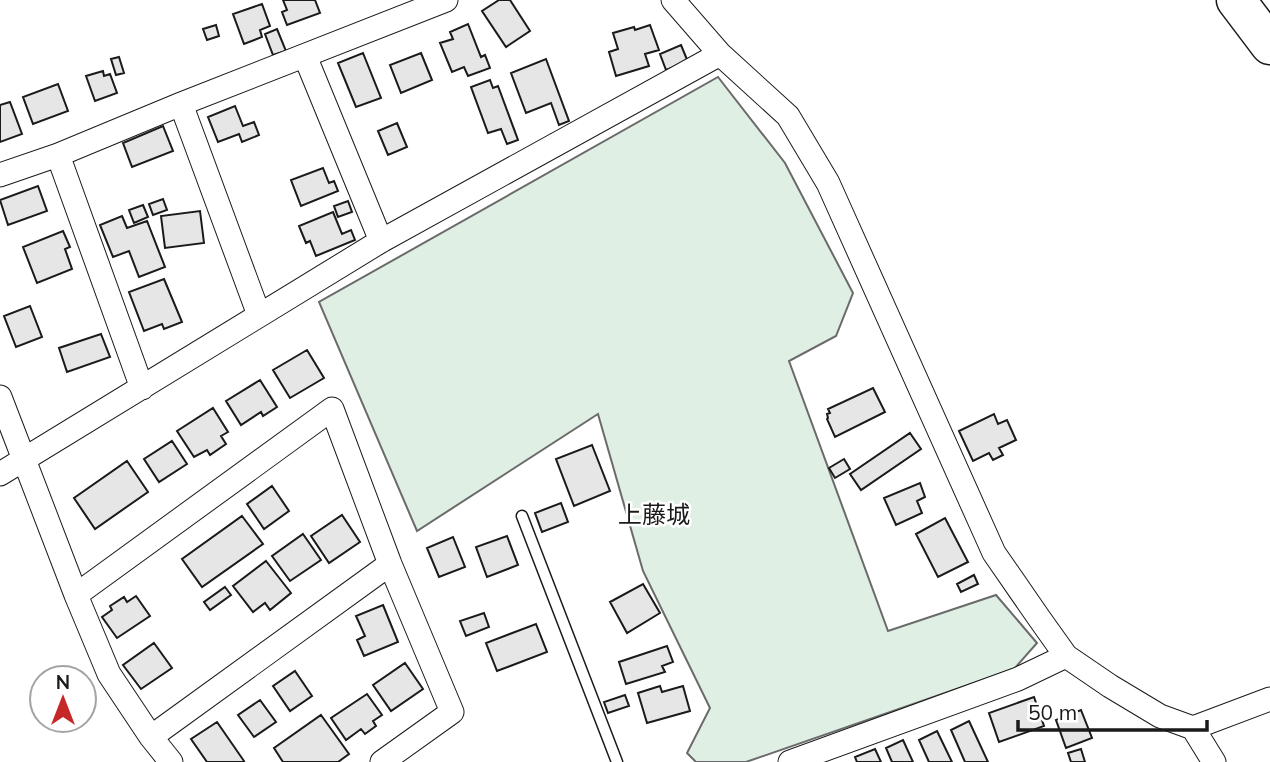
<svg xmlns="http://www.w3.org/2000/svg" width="1270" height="762" viewBox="0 0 1270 762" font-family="Mulish,'Noto Sans JP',sans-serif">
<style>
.green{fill:#e0efe3;stroke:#6a6a6a;stroke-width:2}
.building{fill:#e6e6e6;stroke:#1a1a1a;stroke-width:2}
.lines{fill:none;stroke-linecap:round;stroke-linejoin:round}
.lane-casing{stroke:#1a1a1a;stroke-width:13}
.street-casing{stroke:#1a1a1a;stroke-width:25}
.highway-casing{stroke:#1a1a1a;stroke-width:41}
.lane{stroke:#fff;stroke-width:10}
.street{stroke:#fff;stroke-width:23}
.highway{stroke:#fff;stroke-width:38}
.labels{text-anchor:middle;stroke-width:5;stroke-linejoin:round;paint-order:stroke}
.quarter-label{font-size:24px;fill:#1a1a1a;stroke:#fff}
</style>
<rect width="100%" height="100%" fill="#fff"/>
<!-- green -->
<path class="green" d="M718 77 785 163 853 293 836 336 789 361 888 631 996 595 1037 643 1014 669 746 762H696L687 753 710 708 643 571 598 414 417 531 319 302Z"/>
<!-- building -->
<path class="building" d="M283 0H315L320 13 287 25 282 12 287 10Z
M499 0H510L530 31 506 47 482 11Z
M262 4 270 26 260 30 262 37 244 44 233 14Z
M468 24 481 57 485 55 490 68 468 76 464 67 452 72 440 43 453 39 450 32Z
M216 25 219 36 207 40 203 29Z
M650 25 659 50 645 54 649 66 616 76 609 52 618 49 613 33 634 27 635 30Z
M277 29 286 51 273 55 265 34Z
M681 45 688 62 666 70 660 54Z
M363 53 381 98 356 107 338 63Z
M421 53 432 80 401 93 390 65Z
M119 57 124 73 116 75 111 59Z
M546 59 569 121 559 125 551 103 526 113 511 73Z
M103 71 104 76 110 74 117 93 95 101 86 76Z
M490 80 493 88 498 86 518 140 507 144 501 129 488 133 471 87Z
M58 84 68 111 33 124 23 97Z
M10 102 22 134 0 142V105Z
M235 106 243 126 254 122 259 135 242 142 239 134 218 142 208 117Z
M397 123 407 147 388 155 378 131Z
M163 126 173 151 132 167 123 143Z
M323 168 329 183 334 181 338 191 301 206 291 180Z
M38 186 47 211 8 225 0 200Z
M163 199 167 210 153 215 149 204Z
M348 201 352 212 338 217 334 206Z
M143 205 148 217 134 223 129 210Z
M200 211 204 243 165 248 161 216Z
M333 212 342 234 351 230 355 240 316 256 310 241 306 243 299 226Z
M122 216 127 228 147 221 165 267 139 277 129 251 113 257 100 225Z
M63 231 70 247 65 249 72 269 37 283 23 247Z
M164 279 182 322 164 329 162 324 144 331 129 292Z
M30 306 42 337 16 347 4 316Z
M101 334 110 357 67 372 59 348Z
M307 350 324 378 290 398 273 370Z
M260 380 277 407 263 416 261 412 241 425 226 401Z
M873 388 885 412 835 437 827 419 828 418 827 414 830 413 828 409Z
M213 408 228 432 221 436 226 444 210 455 207 450 194 457 177 431Z
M994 414 998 424 1007 420 1016 440 999 448 1003 455 993 460 989 453 973 461 959 431Z
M910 433 921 449 861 490 850 474Z
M172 441 187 464 159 482 144 459Z
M592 445 610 491 574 506 556 459Z
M844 459 850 469 835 478 829 468Z
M127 461 148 492 95 529 74 498Z
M920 483 925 497 917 501 922 513 896 525 884 498Z
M272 486 289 511 264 529 247 504Z
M561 503 568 522 542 532 535 513Z
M342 515 360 542 329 563 311 536Z
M242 516 263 544 202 587 182 559Z
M945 518 968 562 938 577 916 534Z
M303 534 321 560 290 581 272 556Z
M507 536 518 565 487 577 476 547Z
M453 537 465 567 439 577 427 548Z
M266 561 291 593 270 610 265 603 253 612 233 586Z
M974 575 978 584 961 592 957 584Z
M643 584 660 613 627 633 610 602Z
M225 587 231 595 210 610 204 602Z
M136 596 150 616 117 638 102 617 112 610 110 606 124 597 127 602Z
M383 605 398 642 364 656 357 640 365 636 356 616Z
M484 613 489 627 466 636 460 621Z
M536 624 547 652 497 671 486 643Z
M154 643 172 668 141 689 123 665Z
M667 646 673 662 662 666 665 672 626 684 619 662Z
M405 663 423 689 391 711 373 685Z
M295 671 312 696 290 711 273 686Z
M660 686 662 692 683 686 690 711 647 723 638 693Z
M367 694 382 715 373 721 376 726 365 734 361 729 346 740 331 718Z
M625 695 629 706 608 713 604 702Z
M1034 697 1044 726 999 742 989 713Z
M260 700 276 722 254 737 238 715Z
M1081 710 1092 738 1066 748 1056 720Z
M321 715 349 754 338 762H283L274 748Z
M969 721 988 762H965L951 730Z
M217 722 244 761 242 762H207L191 739Z
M937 731 952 762H929L919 740Z
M903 740 913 762H892L886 748Z
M875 749 881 762H857L855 757Z
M1081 749 1085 762H1071L1068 753Z"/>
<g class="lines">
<defs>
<path id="lane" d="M522 516 617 762"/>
<path id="street" d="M673 0 720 54 788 116 828 183 994 553 1039 618 1066 656 1110 686 1160 716 1193 728 1214 762
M305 56 381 241
M181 104 259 315
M58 155 142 388
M0 175 58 155 181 104 446 0
M0 397 76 595 109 674 151 737 171 762
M0 474 381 241 720 54
M76 595 332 409 390 564 452 712 382 762
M1193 728 1270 699
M151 737 390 564
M790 762 1018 679 1066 656"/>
<path id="highway" d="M1236 0 1270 45"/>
</defs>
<!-- lane casing -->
<use href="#lane" class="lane-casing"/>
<!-- street casing -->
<use href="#street" class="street-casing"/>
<!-- highway casing -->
<use href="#highway" class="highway-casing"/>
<!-- lane -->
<use href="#lane" class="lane"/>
<!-- street -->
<use href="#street" class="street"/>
<!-- highway -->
<use href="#highway" class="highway"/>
</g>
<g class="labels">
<!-- quarter labels -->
<g class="quarter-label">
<text x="654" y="523">上藤城</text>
</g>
</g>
<!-- north arrow -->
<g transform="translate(63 699)"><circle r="33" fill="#ffffff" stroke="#a3a3a3" stroke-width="2"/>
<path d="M0-5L12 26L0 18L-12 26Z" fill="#c62828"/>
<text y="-10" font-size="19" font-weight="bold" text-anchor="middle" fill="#1a1a1a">N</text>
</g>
<!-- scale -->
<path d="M1018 720v10h189v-10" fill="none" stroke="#1a1a1a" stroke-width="3.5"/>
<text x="1028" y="720" font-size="21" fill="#1a1a1a" stroke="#ffffff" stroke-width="5" paint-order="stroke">50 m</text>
</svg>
